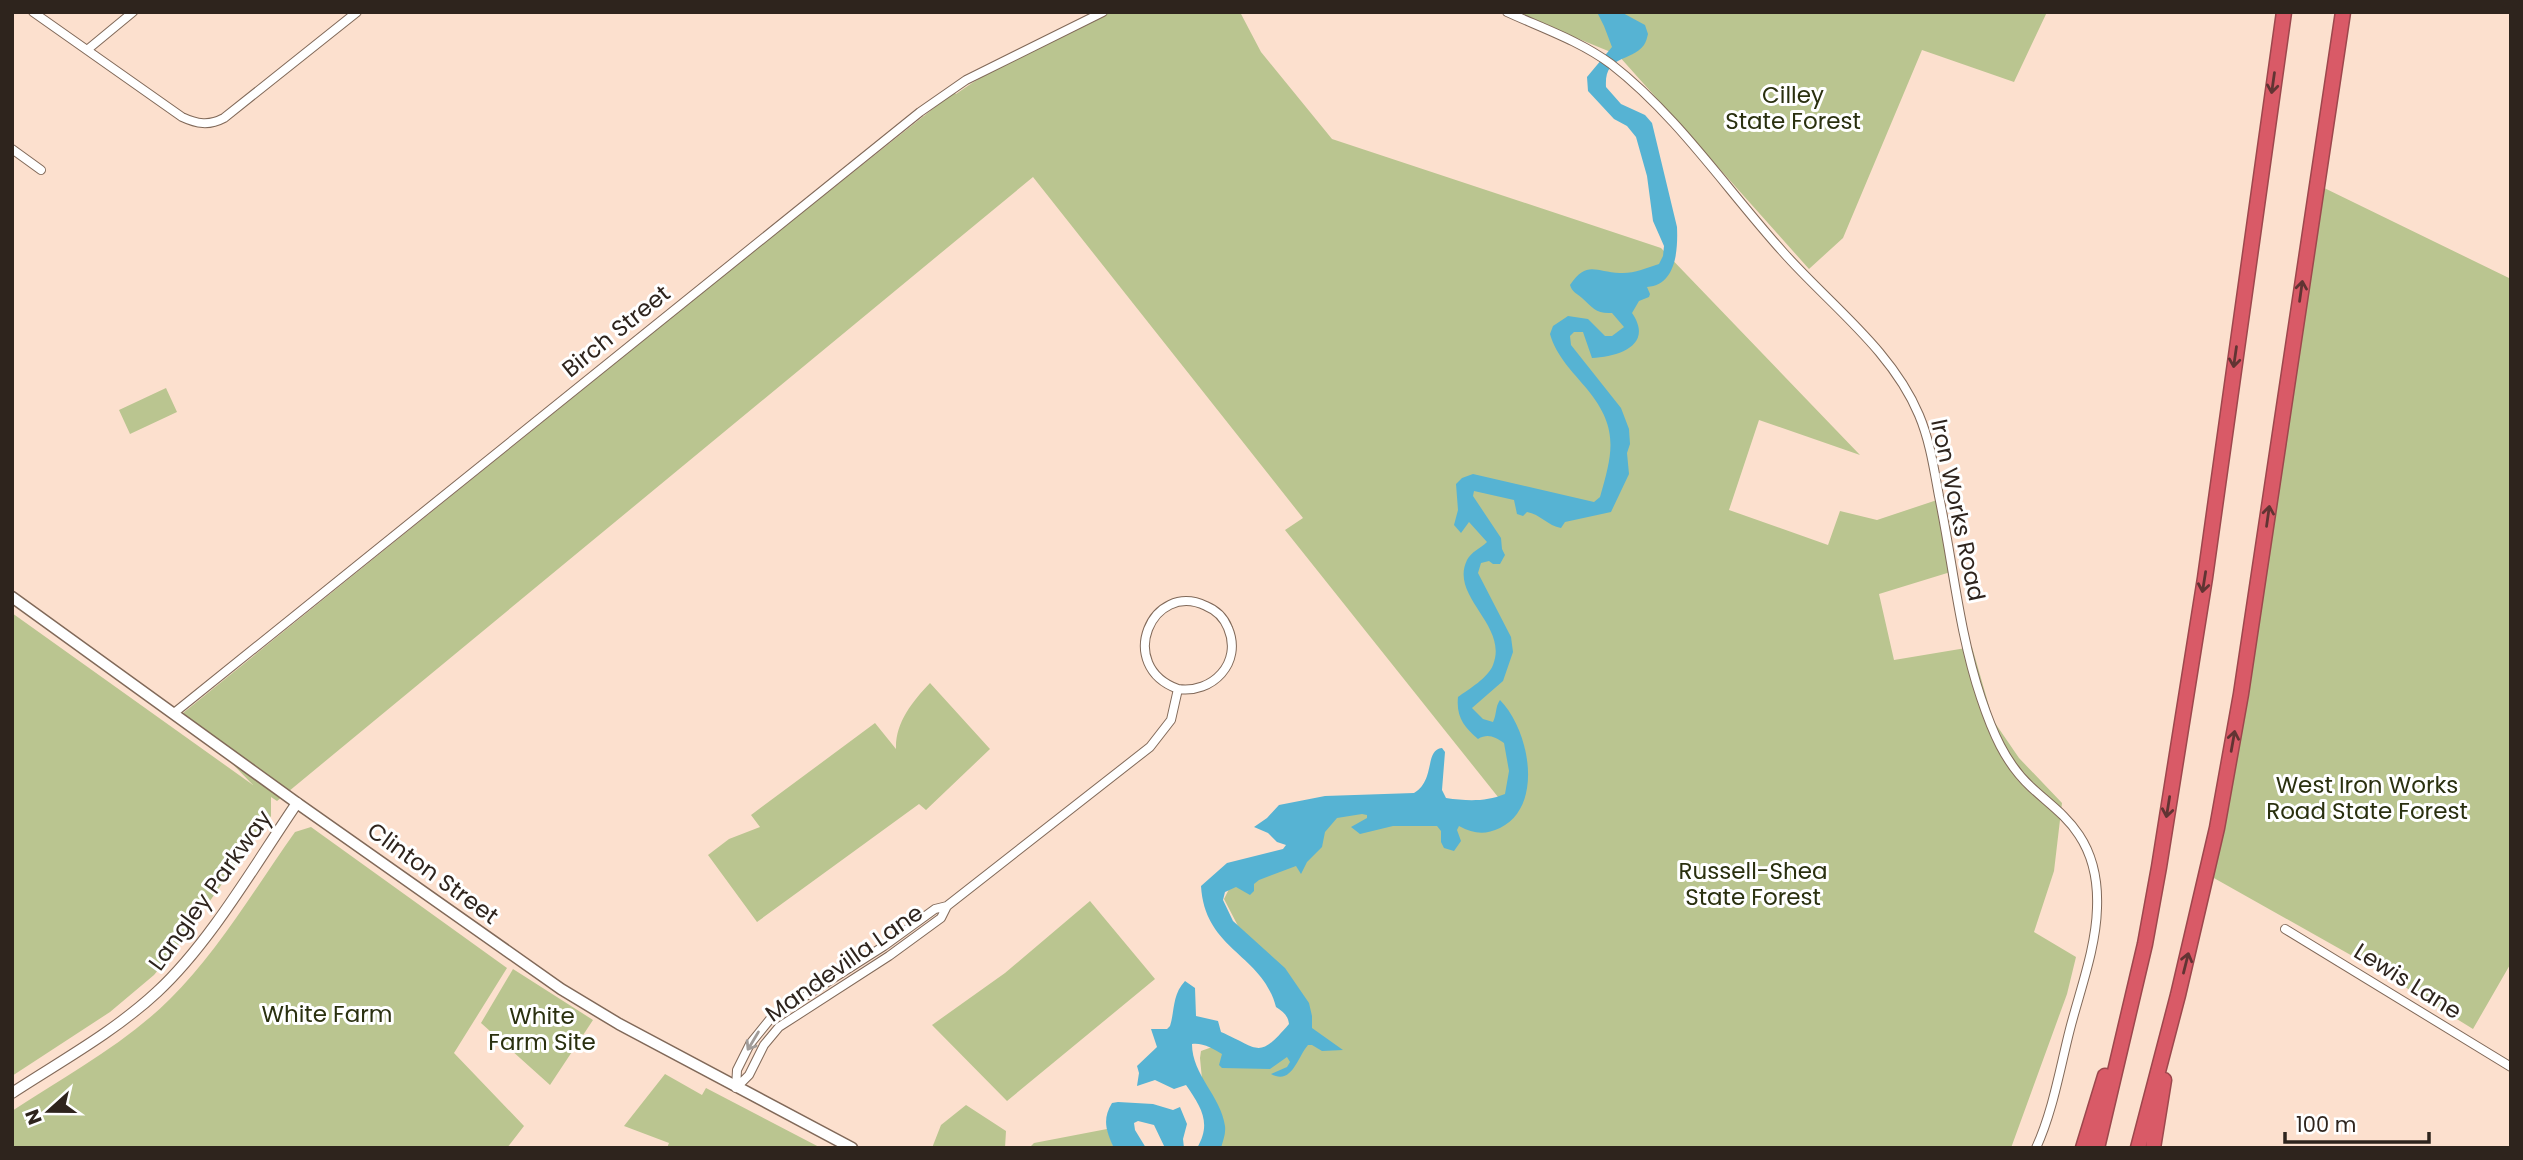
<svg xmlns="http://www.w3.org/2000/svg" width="2523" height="1160" viewBox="0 0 2523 1160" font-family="Poppins,sans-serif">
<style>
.green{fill:#bac590}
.water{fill:#56b3d3}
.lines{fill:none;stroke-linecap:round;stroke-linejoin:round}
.minor-casing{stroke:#816959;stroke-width:10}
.tertiary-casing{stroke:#816959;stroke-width:12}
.secondary-casing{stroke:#816959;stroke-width:13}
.motorway-casing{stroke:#9d474d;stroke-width:17}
.minor{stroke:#fff;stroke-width:8}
.tertiary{stroke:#fff;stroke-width:10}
.secondary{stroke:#fff;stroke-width:10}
.motorway{stroke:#d95a67;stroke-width:14}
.oneway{stroke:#613433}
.oneway2{stroke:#a19c99}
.labels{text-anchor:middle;stroke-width:6;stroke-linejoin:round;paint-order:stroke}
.park-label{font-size:23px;fill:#2a300f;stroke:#fff}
.street-label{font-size:23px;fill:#2e241d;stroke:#fff}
</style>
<rect width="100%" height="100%" fill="#fce0ce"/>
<!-- green -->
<path class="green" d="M1109 12H1240L1261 52 1332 139 1661 248 1860 455 1759 420 1729 510 1828 545 1840 511 1877 520 1943 498 1957 570 1879 594 1894 660 1972 647 1993 720 2019 758 2062 803 2054 871 2034 932 2076 957 2067 994 2011 1148H1205L1206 1122 1200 1058 1201 1051 1215 1046 1237 1059 1290 1046V979L1238 926 1224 899 1229 889 1327 817 1372 809 1502 802 1285 530 1303 518 1033 177 277 801 271 797V816L176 948 154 975 110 1012 12 1076V613L253 785 183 713 750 254 954 92 956 94C1003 61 1057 37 1109 12Z
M1513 12H2047L2014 82 1922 50 1843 238 1809 269 1618 55Z
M2316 184 2511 279V963L2473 1029 2379 971 2205 873 2222 792Z
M166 388 177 412 130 434 119 410Z
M930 683 990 749 926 810 919 804 757 922 708 855 729 839 760 827 751 815 875 723 896 749C895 723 912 702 930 683Z
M311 827 507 968 454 1053 524 1126 507 1148H12V1111C65 1076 125 1044 170 999 217 953 256 887 295 832Z
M1090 901 1155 979 1007 1101 932 1025 1005 973Z
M513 969 593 1020 550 1085 481 1023Z
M665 1074 702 1095 706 1088 821 1148H667L669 1143 624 1126Z
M966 1105 1006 1131 1005 1148H932L941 1125Z
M1107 1129 1114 1148H1029L1034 1143Z"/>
<!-- water -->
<path class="water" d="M1597 12H1621L1645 25 1648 34C1647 38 1646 42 1644 45 1630 63 1604 54 1606 87L1621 104 1645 115 1652 123 1677 227C1678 251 1676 285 1647 287L1650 294 1649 297 1639 301 1632 313C1654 345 1619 357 1592 358L1583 332H1574L1570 336 1571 345 1621 408 1629 429 1630 444 1627 453 1629 474 1611 512 1565 522 1561 528C1548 526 1540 514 1527 512L1523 516 1517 514 1514 500 1474 491 1473 496 1501 538 1502 549 1505 555 1500 564H1493L1489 561 1481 563 1478 573 1511 637 1513 652 1503 681 1472 708 1483 719 1493 722C1497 714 1495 707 1500 700 1529 729 1545 806 1500 828 1485 835 1474 834 1459 826L1457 830 1461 841 1454 851 1444 848 1441 842V831L1437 826H1393L1360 834 1351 827 1367 818V815L1362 814 1337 818 1325 832 1322 847 1307 862 1301 874 1296 866 1259 880 1254 884V891L1250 895 1236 887 1225 892 1223 900 1233 921 1285 968 1309 1003 1312 1016V1028L1343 1050 1322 1051 1312 1045H1308C1298 1056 1292 1086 1271 1074L1287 1067 1290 1062 1287 1057 1270 1069 1222 1068 1219 1065 1222 1054C1215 1049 1201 1042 1192 1044 1192 1075 1221 1096 1225 1126 1226 1134 1223 1140 1221 1148H1197C1212 1123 1201 1107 1186 1085L1174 1089 1155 1080 1137 1086 1139 1073 1137 1066 1157 1047 1151 1029H1167L1170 1026C1175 1010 1172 995 1185 981L1195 988 1196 1016 1218 1021 1221 1032C1260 1049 1258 1060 1289 1024 1288 1015 1283 1012 1276 1007 1262 953 1205 951 1201 886L1227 863 1283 849 1286 845 1277 842 1268 833 1254 827 1267 818 1279 805 1325 796 1414 793C1436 780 1424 750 1442 748L1445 752 1442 790 1446 798C1467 801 1485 802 1505 794L1509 771 1504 743C1495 737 1488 733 1478 739 1464 727 1456 717 1458 697 1469 689 1488 678 1493 665 1509 625 1449 597 1467 560 1471 552 1481 548 1487 542L1469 522 1461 533 1454 525 1458 510 1456 484 1462 478 1473 474 1594 502 1600 497C1613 452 1619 428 1587 389 1573 372 1556 356 1550 334L1553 326 1568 316 1588 319 1605 336H1612L1624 327 1612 313C1596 314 1593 308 1582 298 1576 293 1572 292 1570 285 1587 260 1595 272 1620 273 1633 274 1646 268 1659 264L1663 256 1664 246 1653 221 1647 176 1636 137 1627 126 1614 119 1588 91 1587 77 1612 47 1604 26Z
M1118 1102 1153 1104 1173 1110 1180 1107 1187 1124 1183 1139 1184 1148H1165L1154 1125 1138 1121 1134 1123 1135 1130 1146 1148H1114C1106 1131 1102 1119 1112 1103Z"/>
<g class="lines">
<defs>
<path id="minor" d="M33 12 182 117C197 124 209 126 224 118L357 12
M1507 12C1542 28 1580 41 1611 64 1678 116 1727 190 1783 252 1829 304 1892 350 1919 415 1930 441 1934 469 1939 496 1953 563 1959 633 1981 698 1992 731 2005 763 2031 787 2048 803 2066 815 2079 835 2093 856 2098 883 2097 908 2096 948 2080 990 2070 1029 2060 1068 2053 1111 2036 1148
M87 50 133 12
M12 149 41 170
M174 713 920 112 966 80 1103 12
M2285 929 2511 1067
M736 1088 749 1075 764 1045 779 1027 889 956 941 918 947 906 1150 747 1171 720 1178 689C1115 666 1152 580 1206 606 1216 610 1224 618 1228 628 1243 663 1212 694 1178 689
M736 1088 737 1070 750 1044 771 1018 884 946 935 909 947 906"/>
<path id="tertiary" d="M12 1093C61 1061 114 1032 157 992 210 943 256 863 297 803"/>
<path id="secondary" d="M12 597 297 803 561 989 619 1024 852 1148"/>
<path id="motorway" d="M2083 1148 2105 1076
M2097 1148 2145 944 2159 867 2205 578 2284 12
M2138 1148 2178 995 2217 828 2241 694 2343 12
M2153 1148 2164 1080"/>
</defs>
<!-- minor casing -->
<use href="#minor" class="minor-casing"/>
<!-- tertiary casing -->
<use href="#tertiary" class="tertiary-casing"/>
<!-- secondary casing -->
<use href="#secondary" class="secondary-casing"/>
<!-- motorway casing -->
<use href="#motorway" class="motorway-casing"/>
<!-- minor -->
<use href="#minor" class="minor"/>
<!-- tertiary -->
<use href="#tertiary" class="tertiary"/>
<!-- secondary -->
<use href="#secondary" class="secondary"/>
<!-- motorway -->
<use href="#motorway" class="motorway"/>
</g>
<!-- one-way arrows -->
<defs><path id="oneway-shaft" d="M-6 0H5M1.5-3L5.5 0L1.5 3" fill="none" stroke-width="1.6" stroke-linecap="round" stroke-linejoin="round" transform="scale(1.75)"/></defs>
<g class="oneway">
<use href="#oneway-shaft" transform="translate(2273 83) rotate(98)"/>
<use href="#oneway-shaft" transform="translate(2301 291) rotate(-82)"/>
<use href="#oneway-shaft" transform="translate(2235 357) rotate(98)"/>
<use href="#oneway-shaft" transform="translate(2268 516) rotate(-82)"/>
<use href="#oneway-shaft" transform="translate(2204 582) rotate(99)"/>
<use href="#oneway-shaft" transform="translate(2233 741) rotate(-80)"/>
<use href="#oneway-shaft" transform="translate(2168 807) rotate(99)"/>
<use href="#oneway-shaft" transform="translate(2186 963) rotate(-76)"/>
</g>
<use class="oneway2" href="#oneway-shaft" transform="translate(753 1041) rotate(121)"/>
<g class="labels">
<!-- park labels -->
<g class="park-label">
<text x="1793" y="103">Cilley<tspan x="1793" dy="26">State Forest</tspan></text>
<text x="2367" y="793">West Iron Works<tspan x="2367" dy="26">Road State Forest</tspan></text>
<text x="1753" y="879">Russell-Shea<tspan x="1753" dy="26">State Forest</tspan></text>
<text x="327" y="1022">White Farm</text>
<text x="542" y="1024">White<tspan x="542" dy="26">Farm Site</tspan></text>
</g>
<!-- street labels -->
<g class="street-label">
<text transform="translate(616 331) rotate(-39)" y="8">Birch Street</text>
<text transform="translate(1958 510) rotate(78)" y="8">Iron Works Road</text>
<text transform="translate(433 873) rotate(36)" y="8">Clinton Street</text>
<text transform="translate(210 890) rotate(-54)" y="8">Langley Parkway</text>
<text transform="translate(844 963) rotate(-35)" y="8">Mandevilla Lane</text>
<text transform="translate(2408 981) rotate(32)" y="8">Lewis Lane</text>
</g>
</g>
<!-- border -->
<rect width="2523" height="1160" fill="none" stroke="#2e241d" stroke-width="28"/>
<!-- north arrow -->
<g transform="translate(49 1111) rotate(249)" stroke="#ffffff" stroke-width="5" paint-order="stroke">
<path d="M0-5L12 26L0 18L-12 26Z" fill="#2e241d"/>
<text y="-10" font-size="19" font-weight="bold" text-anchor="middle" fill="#2e241d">N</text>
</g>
<!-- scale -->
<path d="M2285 1132v10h144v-10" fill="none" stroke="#2e241d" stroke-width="3.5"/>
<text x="2296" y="1132" font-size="21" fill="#2e241d" stroke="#ffffff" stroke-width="5" paint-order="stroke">100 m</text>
</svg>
